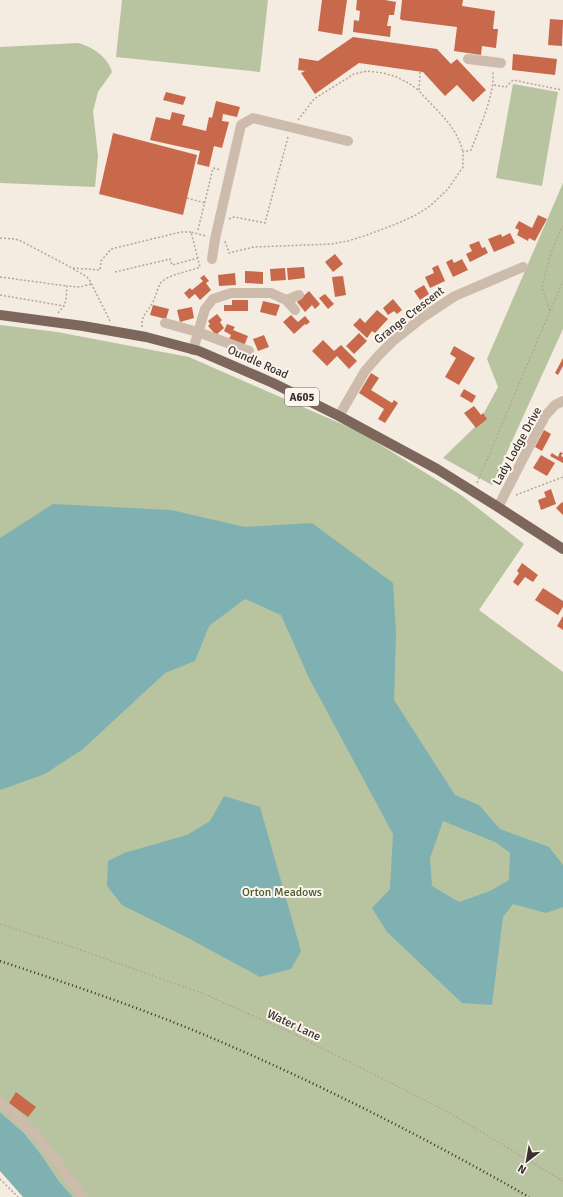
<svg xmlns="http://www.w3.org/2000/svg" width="563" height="1197" viewBox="0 0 563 1197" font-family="Signika,sans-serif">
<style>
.green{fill:#b8c4a0}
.water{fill:#7fb0b2;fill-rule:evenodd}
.building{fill:#c8694b}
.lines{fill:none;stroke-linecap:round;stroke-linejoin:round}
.path{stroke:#b9a596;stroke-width:1.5;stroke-dasharray:2 2;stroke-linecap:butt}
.minor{stroke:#cdbbac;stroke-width:10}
.major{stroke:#7d675c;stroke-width:10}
.rail{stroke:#3b302b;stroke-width:2.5;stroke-dasharray:1 3;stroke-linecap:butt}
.labels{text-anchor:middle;stroke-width:4;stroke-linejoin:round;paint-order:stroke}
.shield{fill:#fbf5ee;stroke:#756b66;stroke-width:1}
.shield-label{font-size:11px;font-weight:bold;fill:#3b302b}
.street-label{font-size:12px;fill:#3b302b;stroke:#fbf5ee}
.park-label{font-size:12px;fill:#4a5a2e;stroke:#fbf5ee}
</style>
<rect width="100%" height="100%" fill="#f4ebe1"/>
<!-- green -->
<path class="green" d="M122 0H268L260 72 116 57Z
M78 43C93 47 108 57 112 72L98 92 93 111 98 156 95 187 0 183V47Z
M513 84 558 92 542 186 496 178Z
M563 183V329L492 485 443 458 478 424 498 387 487 359Z
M0 325 57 332 189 357 360 432 461 495 524 544 479 610 563 672V1197H73L59 1181 40 1153 24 1133 0 1112Z"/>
<!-- water -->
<path class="water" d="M53 504 171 510 245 527 312 523 393 583 396 632 394 700 455 795 479 805 500 829 549 847 563 865V907L546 913 513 904 503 917 492 1005 462 1003 387 932 372 908 390 889 393 834 309 678 281 615 245 599 209 626 195 661 165 673 83 749 45 774 0 790V538ZM443 821 495 842 510 853 509 880 490 891 459 902 432 886 430 858Z
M224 796 260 807 301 951 291 969 260 977 190 939 122 905 107 886 108 861 124 853 187 835 210 821Z
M0 1112 24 1133 40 1153 59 1181 73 1197H23L0 1171Z"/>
<!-- building -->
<path class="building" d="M322 0H347L342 35 318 31Z
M357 0H385L396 2 394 15H389L387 26H391L390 37 353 32 354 20 359 21 360 11 356 10Z
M402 0H463L462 6 495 11 493 29H498L496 48 482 46 481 55 454 51 457 27 401 20V19H400Z
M550 19 563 20 562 46 548 45Z
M353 37 437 49 451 64 457 59 486 90 473 102 457 85 445 96 423 72 359 63 315 94 301 73 305 71 298 70 299 58 318 61Z
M513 54 557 59 555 75 512 70Z
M166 92 186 97 183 105 163 100Z
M216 101 240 107 237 117 223 114 222 121 229 122 222 148 214 146 209 167 197 164 200 151 150 140 156 117 170 120 172 112 185 115 182 125 206 131 209 117 212 118Z
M113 133 197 155 183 215 99 194Z
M538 215 547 219 535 241 529 238 528 241 517 235 519 230 515 228 519 221 532 228Z
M510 233 515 243 494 252 488 239 501 234 502 237Z
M479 241 482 248 485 247 488 253 470 262 466 254 472 251 469 245Z
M335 254 343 264 333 272 325 262Z
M452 259 454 263 462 259 468 270 453 277 446 262Z
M438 265 445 281 430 288 425 277 434 273 432 268Z
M304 267 305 278 288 280 287 268Z
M285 268 286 280 271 281 270 269Z
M245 271 263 272V284L245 283Z
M235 273 236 285 219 286 218 275Z
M204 275 209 281 206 283 211 290 200 300 195 294 189 299 184 293 190 288 192 290 203 281 200 278Z
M343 276 346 295 335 297 332 277Z
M424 285 429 294 420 300 414 291Z
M309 291 320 304 315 309 312 305 305 312 297 302Z
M325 294 334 304 328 309 319 298Z
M393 299 402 310 397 314 394 311 388 315 383 308Z
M232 300H248V311H224V305H232Z
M263 301 280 305 276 316 260 312Z
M153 305 169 309 166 319 150 315Z
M192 307 194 318 180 322 177 310Z
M377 310 388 319 375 333 372 331 367 338 353 325 360 318 365 323Z
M217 314 222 320 220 322 224 328 216 335 208 326 210 324 208 321Z
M291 315 298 322 305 316 310 322 306 325 305 324 294 334 283 322Z
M227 324 235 327 233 330 248 336 244 346 229 339 231 335 224 331Z
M359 333 367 341 354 354 346 346Z
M264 335 269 347 258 351 253 339Z
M323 340 334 351 341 345 357 361 349 369 337 356 327 366 312 351Z
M454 346 475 358 459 385 445 377 456 358 450 354Z
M563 358V366L558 375 555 373Z
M371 373 379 378 371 390 392 403 394 400 398 403 385 423 378 419 384 409 359 393Z
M464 389 476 396 472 403 460 396Z
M474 406 481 415 483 413 487 419 476 428 464 413Z
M544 430 551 434 542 451 535 447Z
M560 452 563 453 561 456 563 457V463L550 456 552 453 558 457Z
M541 455 555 463 547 476 533 468Z
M551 489 556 504 541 510 538 500 546 497 544 492Z
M562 502 563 503V515L556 508Z
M522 563 538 575 533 582 525 577 518 586 513 582 519 573 517 571Z
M543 588 563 601V607L558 615 535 600Z
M563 616V630L557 626Z
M16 1092 36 1107 28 1117 9 1103Z"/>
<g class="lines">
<!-- path -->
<path class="path" d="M420 72 419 91C437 111 456 125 463 152
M494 85 506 87 513 80 562 90
M298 120 314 99 354 74 367 71 383 73 397 77 410 84 419 91
M187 198 205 203
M229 219 234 217 265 223 288 137
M198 230 213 168 221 170
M0 238 15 239 21 241 72 268 100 270 101 261 111 249 181 232H191
M225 241 229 253 254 247 332 244 348 241 367 235 396 224 416 215 430 206 448 189 463 167V152L471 150C479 129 495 94 493 72
M73 269 84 275 89 279 110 321
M115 272 170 259 172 265 198 258
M0 277 67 286
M0 295 64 306
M550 311 563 281
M58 313 64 306 66 300 67 286 80 287 91 284
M142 327C141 314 148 312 153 302 156 296 157 289 160 284 167 274 189 272 200 267L191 232 206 236
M477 483 550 311 542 287 549 259 556 240 563 226
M516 495 563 477
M0 924 78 949 204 994 294 1034 448 1112 563 1181
M0 1179 18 1197"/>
<!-- minor -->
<path class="minor" d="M468 59 501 63
M212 259 215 239 241 125 253 118 348 141
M286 300 299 295
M165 323 198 332 249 351
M193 350 205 309 213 299 231 293H271L286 300 295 310
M339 416 365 371 379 355 394 340 423 317 455 296 523 267
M498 507 545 416 555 405 563 401
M0 1101 39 1138 83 1197"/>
<!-- major -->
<path class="major" d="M0 315 83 326 146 337 199 351 273 383 339 416 437 469 498 507 563 549"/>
<!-- rail -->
<path class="rail" d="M0 961C69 984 138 1007 205 1035 316 1082 424 1137 529 1197"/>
</g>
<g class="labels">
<!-- shield labels -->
<rect class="shield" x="285" y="388" width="34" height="18" rx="3"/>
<g class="shield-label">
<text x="302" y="401">A605</text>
</g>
<!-- street labels -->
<g class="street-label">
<text transform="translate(409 315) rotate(-38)" y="4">Grange Crescent</text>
<text transform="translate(258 362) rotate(24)" y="4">Oundle Road</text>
<text transform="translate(517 446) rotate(-61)" y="4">Lady Lodge Drive</text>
<text transform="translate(294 1025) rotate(25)" y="4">Water Lane</text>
</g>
<!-- park labels -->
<g class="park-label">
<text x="282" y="896">Orton Meadows</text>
</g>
</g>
<!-- north arrow -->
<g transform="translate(527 1161) rotate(211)" stroke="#fbf5ee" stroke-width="3" paint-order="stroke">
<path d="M0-3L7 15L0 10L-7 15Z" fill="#3b302b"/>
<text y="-6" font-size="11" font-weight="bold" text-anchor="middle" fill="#3b302b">N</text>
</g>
</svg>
